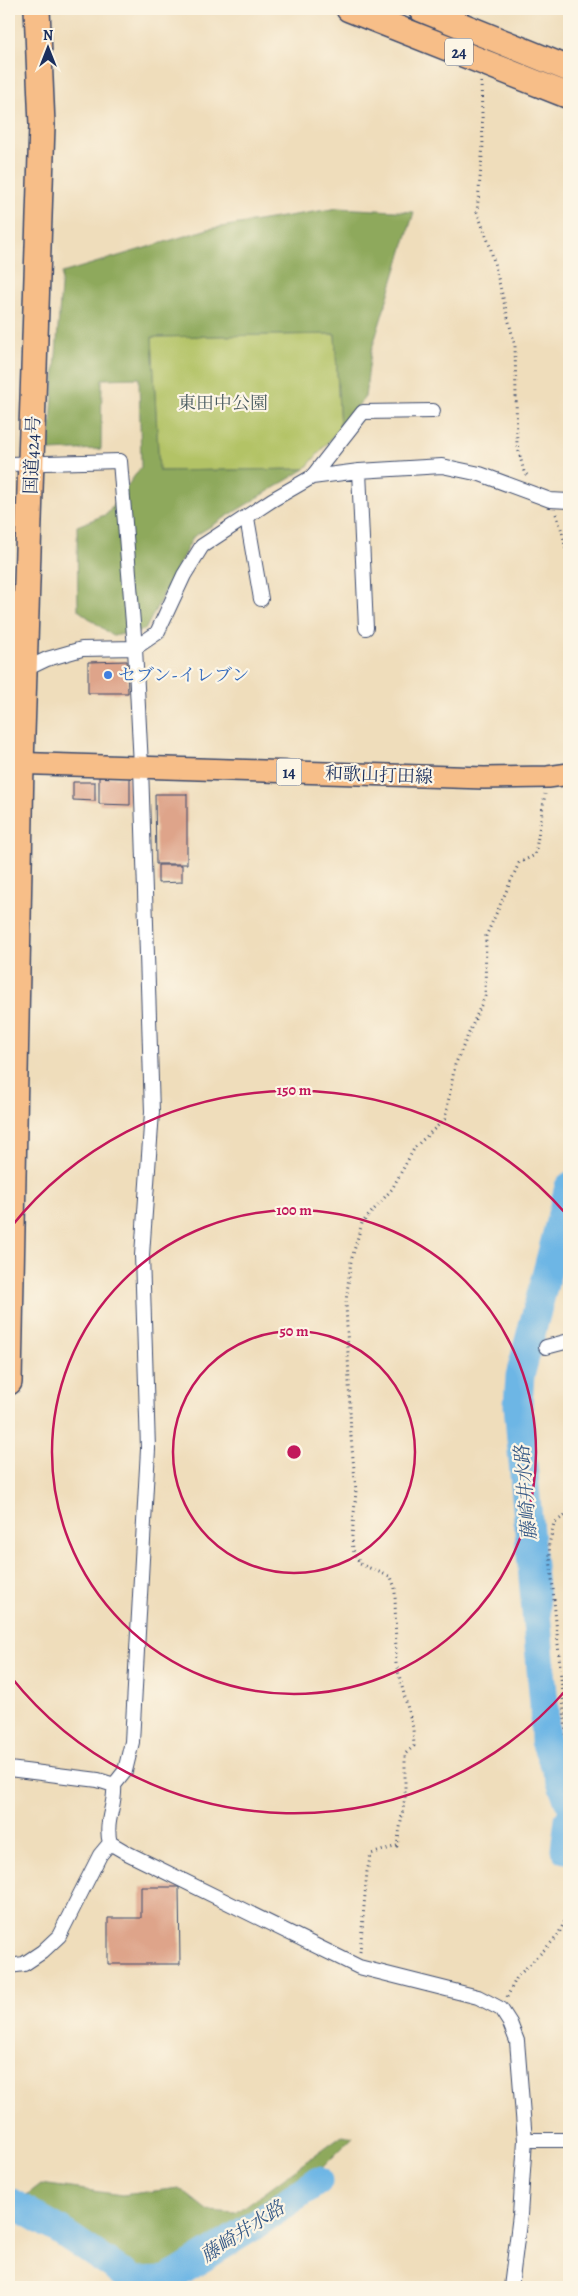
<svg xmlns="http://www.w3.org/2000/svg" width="578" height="2296" viewBox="0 0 578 2296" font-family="Alegreya,'Noto Serif JP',serif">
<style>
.green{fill:#b3c366;stroke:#677962}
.forest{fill:#8ea95b;stroke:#546c5c}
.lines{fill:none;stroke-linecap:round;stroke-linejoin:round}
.river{stroke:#6db6e5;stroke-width:29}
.building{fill:#dea48a}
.street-casing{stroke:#3b496c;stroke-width:16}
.primary-casing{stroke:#3b496c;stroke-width:24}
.highway-casing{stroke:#3b496c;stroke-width:28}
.path{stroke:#3b496c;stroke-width:3;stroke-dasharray:1 4;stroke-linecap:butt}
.street{stroke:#fff;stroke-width:14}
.primary{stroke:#f7be88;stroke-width:21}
.highway{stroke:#f7be88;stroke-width:25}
.ring{fill:none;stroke:#c2185b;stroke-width:2.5}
.shop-dot{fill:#3f7fe0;stroke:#fcf5e5;stroke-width:2}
.labels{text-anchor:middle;stroke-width:4.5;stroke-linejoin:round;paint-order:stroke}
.shield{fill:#fcf5e5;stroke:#5e6a86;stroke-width:1}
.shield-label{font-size:16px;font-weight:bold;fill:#1b2f5e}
.park-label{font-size:18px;fill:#495b60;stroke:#fcf5e5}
.street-label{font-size:18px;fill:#1b2f5e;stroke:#fcf5e5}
.shop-label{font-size:18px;fill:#366cbe;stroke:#fcf5e5;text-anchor:start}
.water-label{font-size:19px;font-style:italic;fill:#345886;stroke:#fcf5e5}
.centre{fill:#c2185b;stroke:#fcf5e5;stroke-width:2.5}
.ring-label{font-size:15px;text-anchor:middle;font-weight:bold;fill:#c2185b;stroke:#fcf5e5;stroke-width:4.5;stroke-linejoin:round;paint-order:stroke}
</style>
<rect width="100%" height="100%" fill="#fcf5e5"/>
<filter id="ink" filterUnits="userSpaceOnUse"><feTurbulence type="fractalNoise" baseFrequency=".02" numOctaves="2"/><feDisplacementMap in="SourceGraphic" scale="10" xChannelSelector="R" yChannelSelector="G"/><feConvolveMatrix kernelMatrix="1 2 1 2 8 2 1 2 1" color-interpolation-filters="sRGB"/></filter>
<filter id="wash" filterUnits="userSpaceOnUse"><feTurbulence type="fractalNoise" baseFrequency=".0096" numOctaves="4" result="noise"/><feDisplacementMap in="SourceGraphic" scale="20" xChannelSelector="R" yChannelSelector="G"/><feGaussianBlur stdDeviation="1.12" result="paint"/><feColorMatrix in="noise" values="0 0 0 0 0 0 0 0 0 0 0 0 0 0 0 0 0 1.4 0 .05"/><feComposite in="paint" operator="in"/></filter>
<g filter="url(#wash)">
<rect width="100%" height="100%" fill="#efddbb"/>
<!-- green -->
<path class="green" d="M335 334 340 428 305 469 159 471 152 337Z"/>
<!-- forest -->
<path class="forest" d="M338 208 414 212 371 352 365 397 340 428 335 334 152 337 159 471 305 469 193 537 145 630 113 636 78 610 77 526 107 514 141 467 139 378 102 379 101 449 49 451 62 273 208 229Z
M342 2135 353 2137 314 2176 170 2268 142 2273 125 2269 20 2200 41 2184 122 2195 179 2188 208 2211 236 2213Z"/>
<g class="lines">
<!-- river -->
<path class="river" d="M569 1187 520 1376 518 1405 544 1704 545 1741 569 1801
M565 1849 569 1820
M9 2201 56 2228 135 2281 167 2280 249 2229 318 2181"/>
</g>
<g id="blocks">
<!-- building -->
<path class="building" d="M127 661 128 693H88V662Z
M99 777H130V805L99 804Z
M73 782H95V801L73 800Z
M155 794H187V864H156Z
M158 865H182V882L158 883Z
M141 1887H179L180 1964H108V1918H141Z"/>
</g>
</g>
<g filter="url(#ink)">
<use href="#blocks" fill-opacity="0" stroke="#3b496c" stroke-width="1"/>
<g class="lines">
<defs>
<path id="street" d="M9 464 120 461 135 648 141 766 152 1112 142 1255 148 1449 132 1742 125 1771 114 1785C116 1806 104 1821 110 1843L127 1853 359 1967 478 1997 501 2009 510 2023 517 2041 525 2140 520 2215 511 2287
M359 471 366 628
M312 477 363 412 433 411
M247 518 261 599
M9 677 47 659 82 649 135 648 157 633 184 575 202 546 272 500 312 477 359 471 442 466 480 474 550 500 569 501
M546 1347 569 1341
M9 1769 98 1780 114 1785
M9 1966 24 1964 42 1952 59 1936 100 1855 110 1843
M525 2140H569"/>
<path id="primary" d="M9 763 484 778 548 777 569 774"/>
<path id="highway" d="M349 9 569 96
M421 9 569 69
M9 1382 21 764 42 125 37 9"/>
</defs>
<!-- street casing -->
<use href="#street" class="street-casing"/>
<!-- primary casing -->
<use href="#primary" class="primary-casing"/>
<!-- highway casing -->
<use href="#highway" class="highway-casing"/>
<!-- path -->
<path class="path" d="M481 82 483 145 477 212 490 246 515 346 517 444 524 472 527 475
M556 514 562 531 569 564
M569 1513 554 1523 549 1545 569 1765
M360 1952 367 1872 371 1854 397 1846 405 1797V1754L414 1746 413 1728 396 1664 395 1588 391 1577 360 1564 353 1550 352 1536 356 1491 351 1437 346 1301 351 1261 362 1223 392 1189 415 1147 445 1119 455 1065 485 996 486 936 519 863 535 855 545 794
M507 1997 517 1977 557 1937 569 1913"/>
<!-- street -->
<use href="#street" class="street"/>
<!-- primary -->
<use href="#primary" class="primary"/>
<!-- highway -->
<use href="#highway" class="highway"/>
</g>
</g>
<!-- distance rings -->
<g class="ring">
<circle cx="294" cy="1452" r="121"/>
<circle cx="294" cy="1452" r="242"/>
<path d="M567 1689A362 362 0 0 1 11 1677M11 1227A362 362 0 0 1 567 1215"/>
</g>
<!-- markers -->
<circle class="shop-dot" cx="108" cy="675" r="5"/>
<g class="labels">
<!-- shield labels -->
<g class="shield">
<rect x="445" y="38.5" width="28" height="27" rx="4"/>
<rect x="276.5" y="758.5" width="25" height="27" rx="4"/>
</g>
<g class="shield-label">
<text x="459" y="58">24</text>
<text x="289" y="778">14</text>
</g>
<!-- park labels -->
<g class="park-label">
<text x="223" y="409">東田中公園</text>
</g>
<!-- street labels -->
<g class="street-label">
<text transform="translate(32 455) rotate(-88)" y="6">国道424号</text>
<text transform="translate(379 775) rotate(2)" y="6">和歌山打田線</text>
</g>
<!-- shop labels -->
<g class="shop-label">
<text x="118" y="681">セブン-イレブン</text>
</g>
<!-- water labels -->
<g class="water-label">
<text transform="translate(525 1493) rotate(-95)" y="7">藤崎井水路</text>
<text transform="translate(242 2231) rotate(-33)" y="7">藤崎井水路</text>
</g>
</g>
<circle cx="294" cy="1452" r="8" class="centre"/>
<g class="ring-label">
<text x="294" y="1095">150 m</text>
<text x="294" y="1215">100 m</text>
<text x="294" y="1336">50 m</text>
</g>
<!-- margin -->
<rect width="578" height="2296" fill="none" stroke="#fcf5e5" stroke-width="30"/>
<!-- north arrow -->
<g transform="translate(48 48)" stroke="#fcf5e5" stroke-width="4" paint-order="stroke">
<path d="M0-4L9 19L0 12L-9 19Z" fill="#1b2f5e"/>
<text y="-8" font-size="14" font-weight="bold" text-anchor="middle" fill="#1b2f5e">N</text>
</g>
</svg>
